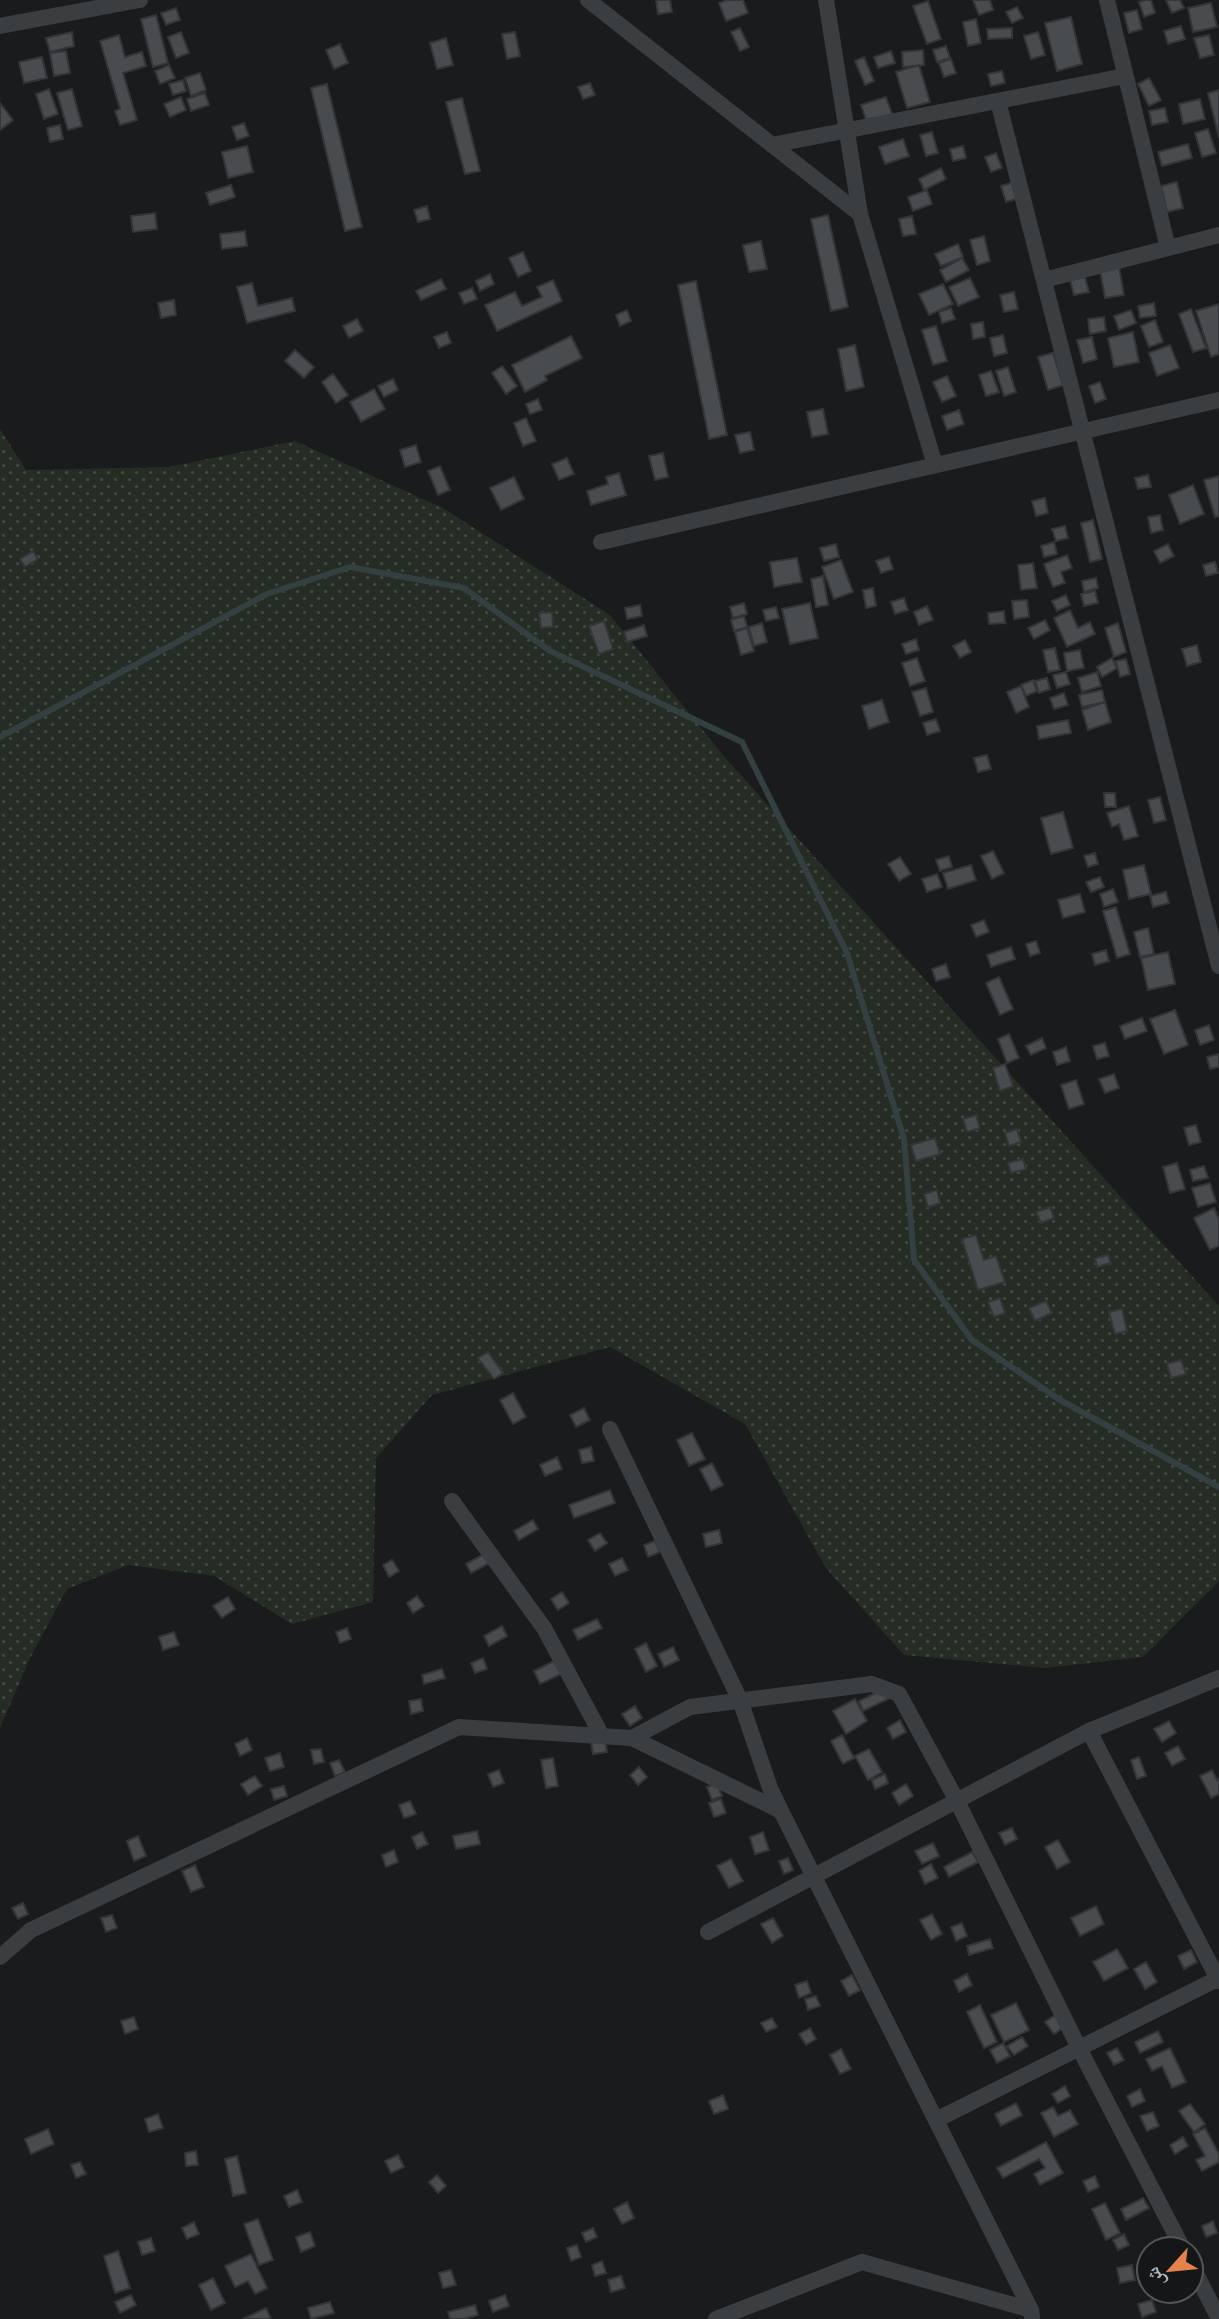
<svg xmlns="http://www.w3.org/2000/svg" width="1219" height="2319" viewBox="0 0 1219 2319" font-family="Overpass,'Noto Naskh Arabic',sans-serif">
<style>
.grass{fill:url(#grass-dots)}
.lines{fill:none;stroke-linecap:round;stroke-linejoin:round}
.stream{stroke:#333f41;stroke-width:6}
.building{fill:#494c4e;stroke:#343538;stroke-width:2}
.street{stroke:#3b3e41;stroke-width:16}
</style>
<defs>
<pattern id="grass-dots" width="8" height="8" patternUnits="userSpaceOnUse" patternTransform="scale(1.75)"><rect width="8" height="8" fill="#252c24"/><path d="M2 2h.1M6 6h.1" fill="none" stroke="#424842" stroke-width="1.8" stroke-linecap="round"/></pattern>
</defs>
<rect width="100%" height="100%" fill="#1a1b1c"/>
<!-- grass -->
<path class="grass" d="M0 429 26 470 169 467 295 441 443 508 610 615 722 754 1219 1306V1581L1143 1657 1045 1668 904 1655 826 1568 745 1424 610 1347 432 1395 376 1458 373 1602 292 1624 214 1576 128 1565 67 1589 30 1658 0 1728Z"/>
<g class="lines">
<!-- stream -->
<path class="stream" d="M0 737 267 594 350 567 464 588 550 651 742 742 847 953 904 1139 914 1260 972 1340 1060 1400 1219 1487"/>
</g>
<!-- building -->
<path class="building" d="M656 0H670L672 12 658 14Z
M727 0H743L748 13 726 21 719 3Z
M973 0H990L993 10 979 15Z
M1146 0H1151L1155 13 1144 17 1139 2Z
M1166 0H1180L1184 8 1172 13Z
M928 1 941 39 927 44 913 6Z
M1211 3 1217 27 1193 32 1188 8Z
M1017 7 1023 18 1012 23 1006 12Z
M176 8 180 20 166 25 161 13Z
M1137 10 1142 29 1129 33 1124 13Z
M156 15 168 63 153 67 141 19Z
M1071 17 1082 64 1057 71 1045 23Z
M976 19 981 43 968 46 963 22Z
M1181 26 1185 39 1168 44 1164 31Z
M740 28 749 47 740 51 731 32Z
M1012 28V38L988 39 987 29Z
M72 32 74 46 50 52 46 38Z
M181 32 189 53 176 58 168 37Z
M515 32 520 56 507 59 502 34Z
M1038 32 1045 55 1031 59 1024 36Z
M119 35 125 57 142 52 146 66 123 73 137 120 120 125 115 111 120 109 100 41Z
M1209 35 1214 55 1200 58 1194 38Z
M446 38 453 65 437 69 430 43Z
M340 44 348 63 334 69 326 50Z
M946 46 950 58 937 62 933 50Z
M923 50 924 65 903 67 902 52Z
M66 51 70 73 54 76 50 53Z
M891 51 895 63 878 68 874 57Z
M42 57 47 78 24 83 19 62Z
M864 57 874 81 865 85 855 61Z
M951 59 956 73 944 77 939 63Z
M169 65 175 78 160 84 155 71Z
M919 65 930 102 907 108 896 72Z
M1002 71 1005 83 991 86 988 74Z
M200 73 206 90 191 96 185 78Z
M1149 78 1161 100 1149 106 1138 84Z
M183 80 186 91 173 95 169 84Z
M590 83 595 95 583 99 578 87Z
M327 84 362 227 345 231 311 88Z
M49 89 58 114 44 119 36 94Z
M72 89 82 126 68 130 57 93Z
M1219 90V138L1208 93Z
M205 93 209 105 191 111 187 99Z
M181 97 186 110 170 117 164 104Z
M886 97 892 114 867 123 861 105Z
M462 98 480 171 465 174 446 102Z
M1200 99 1205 119 1183 124 1179 104Z
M0 103 13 120 0 130Z
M1165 108 1168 122 1152 125 1149 111Z
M244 123 249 136 237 140 232 127Z
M60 125 63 139 50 142 47 128Z
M1208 129 1216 153 1202 157 1195 133Z
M932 132 938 153 926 156 920 135Z
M903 139 909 156 885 164 879 147Z
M1188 144 1192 158 1162 166 1158 152Z
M247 146 253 172 228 178 222 152Z
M963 146 966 158 953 161 950 149Z
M996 153 1002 168 991 172 985 157Z
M941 168 946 179 924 190 919 179Z
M1014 182 1019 198 1006 202 1001 186Z
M1177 182 1183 208 1167 212 1161 186Z
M231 185 235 197 210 205 206 193Z
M927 190 932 204 913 211 908 197Z
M427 206 430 219 418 222 414 210Z
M155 213 157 229 133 232 131 216Z
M828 215 848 307 831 311 811 219Z
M912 216 916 234 903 236 899 219Z
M245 231 247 246 222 249 220 234Z
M984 236 990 261 977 265 970 240Z
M761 241 767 269 749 272 743 245Z
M958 244 963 257 941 266 935 254Z
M523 252 531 271 518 277 509 258Z
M962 258 969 270 946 282 940 270Z
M1119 267 1124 295 1105 298 1100 270Z
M490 274 494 284 480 291 476 281Z
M1085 277 1089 292 1074 295 1070 280Z
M970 278 979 297 958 306 949 287Z
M441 279 446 289 421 300 416 291Z
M553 280 562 301 497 331 485 305 515 292 522 306 542 297 537 287Z
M696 281 727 435 709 439 678 285Z
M252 283 258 306 292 298 295 311 247 323 237 287Z
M943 284 953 304 929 315 919 294Z
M472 288 477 299 464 304 459 293Z
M1014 292 1018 309 1004 312 1000 295Z
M174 300 176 315 161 318 158 303Z
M1154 303 1156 316 1140 318 1138 306Z
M1219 304V354L1211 357 1196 311Z
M951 308 955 319 942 323 939 312Z
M1191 309 1206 348 1193 352 1179 314Z
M627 310 631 321 620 326 616 315Z
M1131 310 1136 323 1119 330 1114 316Z
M1104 317 1106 331 1090 334 1088 319Z
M357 319 363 331 349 338 343 326Z
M1155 320 1163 342 1149 347 1141 326Z
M983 322 985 337 973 339 971 324Z
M936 326 947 361 933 365 922 330Z
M447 332 451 343 439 348 434 337Z
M1133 332 1139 362 1114 367 1108 338Z
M1003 335 1007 353 994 356 990 338Z
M571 336 582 358 545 376 547 380 525 392 512 365Z
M1092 337 1097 359 1083 363 1077 340Z
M855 345 864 387 846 391 838 349Z
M1170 345 1179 368 1157 376 1149 353Z
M295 350 314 367 304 378 285 361Z
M1053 353 1063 385 1048 390 1038 357Z
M502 366 517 386 506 394 492 373Z
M1008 367 1016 392 1004 396 996 371Z
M991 371 999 392 986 396 979 375Z
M333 374 348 395 336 403 322 382Z
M947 376 956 396 942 402 933 382Z
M393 379 398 390 384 397 378 386Z
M1100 382 1106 399 1095 403 1089 386Z
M374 389 385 409 361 422 350 402Z
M538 399 542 410 530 414 526 404Z
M823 409 828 434 812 437 807 412Z
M959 410 964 424 947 430 942 416Z
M526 418 536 441 523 446 514 423Z
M750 432 754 450 740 453 735 435Z
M416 445 421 462 405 467 400 450Z
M663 453 668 477 655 480 649 456Z
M567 458 574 474 559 480 552 464Z
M440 466 450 490 438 495 428 471Z
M619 473 626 495 591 505 587 491 608 484 606 477Z
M1148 475 1151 487 1138 489 1135 478Z
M1219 476V516L1215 517 1204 480Z
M514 477 524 499 501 510 490 488Z
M1193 485 1204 514 1180 524 1169 495Z
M1045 498 1048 513 1036 516 1032 501Z
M1160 515 1163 530 1151 533 1148 517Z
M1093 520 1102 559 1090 562 1081 523Z
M1065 526 1068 538 1056 541 1052 529Z
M1054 542 1057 554 1044 557 1041 546Z
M836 544 839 557 824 561 820 548Z
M1168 544 1174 556 1160 563 1154 551Z
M33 551 38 559 25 567 20 559Z
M1067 555 1072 568 1061 572 1065 583 1053 587 1044 564Z
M889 557 893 569 881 573 876 561Z
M797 558 802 582 774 587 770 562Z
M841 560 853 592 834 599 822 567Z
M1215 562 1218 573 1206 576 1203 565Z
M1033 563 1037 588 1021 590 1018 565Z
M823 576 828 605 816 607 811 579Z
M1096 578 1098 588 1084 592 1082 581Z
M873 588 876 606 866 608 863 590Z
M1095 591 1098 603 1084 606 1081 594Z
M1066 595 1070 605 1057 611 1052 601Z
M904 598 908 610 895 614 891 602Z
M1027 600 1029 617 1014 619 1012 601Z
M744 603 747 614 733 618 730 607Z
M810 603 818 638 790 644 782 609Z
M640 605 642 616 627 619 625 608Z
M927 606 933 620 919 625 914 612Z
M776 607 779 618 766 621 763 610Z
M1070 610 1078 628 1090 622 1095 634 1067 647 1054 618Z
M1004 611 1005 623 989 624 988 613Z
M552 612 553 627 541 628 539 613Z
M744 616 747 627 734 631 731 620Z
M1045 620 1050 630 1034 639 1028 628Z
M604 621 613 649 599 654 589 626Z
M762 623 767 642 754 646 749 627Z
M1118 623 1126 652 1114 657 1105 628Z
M644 625 647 636 627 642 624 632Z
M747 628 754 651 741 655 735 632Z
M916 639 919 650 906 654 902 644Z
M965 640 971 652 960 658 953 646Z
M1197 645 1201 662 1187 666 1182 649Z
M1055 648 1060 670 1048 672 1043 650Z
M1080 650 1084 668 1067 671 1064 653Z
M917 658 925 681 910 686 902 663Z
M1112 658 1117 668 1102 677 1097 667Z
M1126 659 1130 674 1120 677 1116 661Z
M1066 672 1070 684 1057 688 1053 675Z
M1097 672 1101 686 1082 692 1078 678Z
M1047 678 1050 689 1039 693 1035 681Z
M1033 680 1037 691 1026 696 1021 685Z
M1021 686 1029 707 1016 713 1007 692Z
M926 688 933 712 920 716 912 692Z
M1102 690 1105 702 1082 707 1079 695Z
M1064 693 1068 705 1054 709 1050 698Z
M882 700 889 722 869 729 862 706Z
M1105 702 1111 722 1088 730 1082 710Z
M936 719 940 731 927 735 923 723Z
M1068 720 1071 733 1039 739 1037 726Z
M987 755 991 769 978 772 974 758Z
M1104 793H1115L1116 807H1105Z
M1160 797 1166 820 1154 823 1148 800Z
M1129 806 1138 836 1124 840 1119 824 1112 827 1107 813Z
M1063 812 1073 848 1051 854 1041 818Z
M993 851 1004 873 992 879 981 856Z
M1095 853 1098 864 1088 867 1084 856Z
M949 856 952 867 940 871 936 860Z
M900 857 911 874 899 881 888 864Z
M971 865 976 880 948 889 943 873Z
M1144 865 1151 894 1129 899 1123 870Z
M937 874 942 887 927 892 922 879Z
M1100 877 1104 887 1091 892 1086 882Z
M1113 889 1118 902 1104 907 1100 894Z
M1166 892 1169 903 1153 907 1150 896Z
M1080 894 1085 912 1063 918 1058 900Z
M1116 907 1130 954 1117 958 1103 911Z
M984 920 989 932 976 937 971 925Z
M1148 928 1154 954 1140 957 1134 932Z
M1036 941 1040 953 1030 956 1026 944Z
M1011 947 1015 959 991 967 987 955Z
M1106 950 1109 961 1095 965 1092 954Z
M1168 952 1175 984 1148 990 1141 958Z
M946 964 950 977 936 981 932 969Z
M999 977 1013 1009 1000 1015 986 983Z
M1175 1010 1188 1045 1164 1054 1150 1019Z
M1142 1018 1147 1031 1125 1039 1120 1026Z
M1209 1025 1214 1040 1200 1045 1195 1030Z
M1009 1034 1019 1058 1007 1063 998 1039Z
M1042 1038 1046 1048 1031 1055 1026 1046Z
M1105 1043 1109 1056 1097 1059 1093 1046Z
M1066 1047 1070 1061 1057 1065 1053 1052Z
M1219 1054V1067L1210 1069 1207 1057Z
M1005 1064 1013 1086 1000 1091 993 1068Z
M1114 1074 1119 1088 1105 1093 1099 1079Z
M1076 1080 1084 1104 1069 1109 1061 1085Z
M976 1115 980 1128 967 1132 963 1119Z
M1196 1125 1201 1142 1189 1145 1184 1128Z
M1017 1129 1021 1142 1009 1146 1005 1133Z
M935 1138 940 1154 916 1161 911 1145Z
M1023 1159 1026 1169 1011 1173 1008 1163Z
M1177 1163 1185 1189 1170 1193 1163 1167Z
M1204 1166 1208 1178 1193 1181 1190 1170Z
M1210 1183 1216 1202 1198 1207 1192 1188Z
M937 1190 940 1203 928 1207 924 1194Z
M1050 1207 1054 1218 1041 1223 1036 1212Z
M1214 1208 1219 1219V1246L1210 1250 1194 1218Z
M976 1235 984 1260 996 1256 1005 1282 978 1290 962 1239Z
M1108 1255 1111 1263 1097 1267 1095 1258Z
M1000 1298 1005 1313 994 1317 988 1302Z
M1046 1301 1052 1313 1035 1321 1029 1308Z
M1122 1309 1127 1331 1115 1334 1109 1312Z
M488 1352 503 1373 494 1379 478 1358Z
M1181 1360 1186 1374 1171 1378 1167 1364Z
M513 1393 526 1417 513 1424 500 1400Z
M584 1408 590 1420 576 1427 570 1415Z
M692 1433 705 1459 689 1466 677 1440Z
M591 1447 594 1461 582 1463 579 1450Z
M557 1457 562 1469 545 1476 540 1465Z
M712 1463 723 1485 711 1491 700 1469Z
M610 1490 615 1503 574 1518 569 1505Z
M533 1520 538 1529 519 1540 514 1531Z
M719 1530 722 1543 706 1547 703 1534Z
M600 1533 607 1543 595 1551 588 1540Z
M655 1541 660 1552 648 1557 644 1545Z
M486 1553 491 1562 471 1573 466 1564Z
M622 1558 628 1570 615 1576 609 1564Z
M392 1560 399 1571 389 1577 383 1565Z
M562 1592 569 1603 558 1610 551 1599Z
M417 1596 424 1606 413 1613 407 1603Z
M228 1597 235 1609 222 1618 213 1606Z
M597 1619 602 1628 578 1640 573 1630Z
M502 1626 507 1636 489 1646 484 1636Z
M347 1628 351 1639 340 1643 336 1632Z
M174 1632 179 1645 163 1650 159 1637Z
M646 1643 657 1666 646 1672 635 1649Z
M673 1647 679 1660 664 1667 658 1654Z
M564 1656 570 1670 540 1684 534 1671Z
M483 1658 487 1669 475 1673 471 1663Z
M442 1669 445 1678 424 1684 422 1675Z
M884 1689 888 1699 863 1711 859 1701Z
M421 1699 423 1711 411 1714 409 1701Z
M855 1699 867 1721 846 1734 833 1711Z
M635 1706 642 1718 630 1726 622 1714Z
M900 1720 906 1732 893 1739 887 1728Z
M1169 1721 1176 1733 1162 1742 1154 1729Z
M842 1735 854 1758 843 1764 831 1741Z
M247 1738 252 1750 240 1756 235 1744Z
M605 1740 607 1752 593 1754 591 1742Z
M1178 1746 1185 1759 1172 1766 1165 1753Z
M321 1749 324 1762 314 1764 311 1750Z
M869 1749 882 1772 868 1780 855 1756Z
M280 1753 284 1767 270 1771 265 1758Z
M1139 1757 1146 1776 1137 1779 1131 1760Z
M553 1758 558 1786 546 1788 541 1760Z
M339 1760 345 1772 335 1776 330 1763Z
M639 1767 647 1777 638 1785 630 1775Z
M499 1770 504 1783 493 1787 488 1774Z
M1212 1770 1217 1780 1219 1779V1794L1211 1798 1200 1776Z
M885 1774 888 1783 875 1789 872 1780Z
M255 1776 262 1786 248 1795 241 1784Z
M717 1784 722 1796 712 1800 707 1787Z
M906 1784 913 1796 899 1805 892 1793Z
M284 1786 287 1796 274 1800 271 1789Z
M721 1799 726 1813 714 1817 709 1803Z
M410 1801 416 1814 404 1818 399 1805Z
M1012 1828 1017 1839 1005 1845 999 1833Z
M477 1831 480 1844 456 1849 453 1836Z
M422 1832 428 1844 417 1849 412 1837Z
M763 1832 769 1850 755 1854 750 1837Z
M138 1836 146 1856 134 1861 127 1841Z
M1058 1840 1070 1862 1057 1869 1045 1847Z
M933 1843 939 1856 922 1864 915 1851Z
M394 1850 398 1862 386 1867 382 1855Z
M972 1852 978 1862 949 1877 944 1867Z
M788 1858 793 1870 784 1874 779 1861Z
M731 1859 743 1881 729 1888 717 1866Z
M931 1864 938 1878 925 1884 919 1871Z
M195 1865 204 1887 191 1892 182 1871Z
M23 1903 28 1914 18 1919 12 1908Z
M1096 1906 1104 1924 1080 1936 1071 1918Z
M932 1914 942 1934 931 1940 920 1920Z
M112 1915 117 1928 106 1932 101 1918Z
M773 1918 783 1936 772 1943 761 1924Z
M962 1923 967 1936 956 1941 951 1927Z
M990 1939 993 1948 969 1955 967 1946Z
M1117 1949 1128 1968 1104 1981 1093 1962Z
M1191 1950 1197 1962 1184 1969 1178 1956Z
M1146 1962 1157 1982 1145 1989 1134 1969Z
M967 1974 972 1985 959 1992 954 1981Z
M852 1975 860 1990 849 1996 841 1981Z
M807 1981 811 1993 799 1998 795 1985Z
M816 1996 820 2006 808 2010 805 1999Z
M1016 2003 1029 2030 1004 2042 991 2015Z
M980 2005 997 2042 984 2048 967 2012Z
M1055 2015 1064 2027 1054 2034 1045 2022Z
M134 2017 138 2029 125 2034 121 2021Z
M772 2018 777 2027 766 2032 761 2023Z
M810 2028 816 2039 806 2045 799 2034Z
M1158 2031 1163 2042 1140 2053 1135 2042Z
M1022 2037 1028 2046 1014 2055 1007 2046Z
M1003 2043 1010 2056 997 2063 990 2050Z
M1117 2048 1124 2060 1114 2065 1107 2053Z
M1170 2048 1186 2082 1172 2088 1162 2066 1152 2071 1146 2059Z
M841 2049 851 2069 840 2074 830 2055Z
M1065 2086 1070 2096 1058 2103 1052 2094Z
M1140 2089 1145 2101 1132 2107 1127 2096Z
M723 2095 728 2109 714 2114 709 2101Z
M1016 2103 1022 2115 1001 2126 995 2114Z
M1190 2104 1205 2124 1194 2132 1179 2111Z
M1053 2107 1058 2116 1070 2110 1078 2124 1054 2137 1041 2113Z
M1153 2112 1159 2126 1147 2131 1140 2116Z
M158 2114 163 2128 149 2132 145 2119Z
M1205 2128 1219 2154V2162L1202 2171 1196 2160 1205 2156 1193 2134Z
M48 2129 54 2144 31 2154 25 2139Z
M1183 2137 1188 2146 1175 2154 1170 2145Z
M1046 2142 1063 2173 1040 2185 1034 2174 1045 2168 1039 2159 1003 2178 997 2168Z
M196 2151 198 2165 186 2166 185 2153Z
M398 2155 404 2167 391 2173 385 2161Z
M237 2156 246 2193 233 2196 225 2159Z
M80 2162 86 2174 76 2178 71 2165Z
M437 2175 446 2186 438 2193 429 2182Z
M1095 2176 1099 2187 1088 2192 1083 2181Z
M297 2190 302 2202 289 2207 284 2196Z
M1143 2198 1149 2208 1126 2220 1121 2209Z
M627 2202 634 2218 622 2224 614 2209Z
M1105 2203 1120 2233 1106 2240 1092 2209Z
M258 2219 273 2260 259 2265 244 2224Z
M1213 2221 1217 2233 1206 2237 1202 2226Z
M194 2222 199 2234 187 2239 182 2228Z
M593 2228 597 2237 586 2242 582 2233Z
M310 2232 315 2246 301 2252 296 2237Z
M1124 2234 1129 2245 1118 2250 1113 2240Z
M151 2238 155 2251 142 2255 138 2242Z
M577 2245 581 2257 571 2261 567 2248Z
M118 2251 130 2288 115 2293 104 2256Z
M251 2254 267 2288 255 2294 248 2281 235 2287 225 2266Z
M602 2261 606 2273 595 2276 592 2265Z
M1132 2265 1135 2280 1120 2283 1117 2268Z
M451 2270 456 2285 443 2288 439 2273Z
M621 2276 625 2288 611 2292 608 2280Z
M213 2278 225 2303 211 2310 199 2285Z
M131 2295 136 2305 120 2313 115 2302Z
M505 2295 509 2306 493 2312 489 2301Z
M1152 2300 1156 2312 1142 2317 1138 2304Z
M330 2302 334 2313 311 2319 308 2308Z
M475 2305 478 2315 464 2319H450L448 2312Z
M266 2308 271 2319H243Z"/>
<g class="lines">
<!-- street -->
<path class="street" d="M588 0 860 214 935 465
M826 0 860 214
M1107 0 1168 248
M0 26 140 0
M998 101 1219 966
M772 145 1125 76
M1044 280 1219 235
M601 542 1219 400
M610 1429 740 1700 770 1788 781 1811 1031 2310
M452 1501 544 1628 602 1736
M1089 1731 1219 1981
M632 1738 781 1811
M708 1932 1089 1731 1219 1678
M0 1957 31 1930 459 1727 632 1738 690 1707 872 1684 899 1694 956 1799 1079 2048 1183 2249
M936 2120 1219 1978
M1191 2264 1216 2313
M716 2319 862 2262 1031 2310 1032 2317"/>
</g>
<!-- north arrow -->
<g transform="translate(1170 2270) rotate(243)"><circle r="33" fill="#151617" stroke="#525658" stroke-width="2"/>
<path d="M0-5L12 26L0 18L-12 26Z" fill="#e3824c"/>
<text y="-10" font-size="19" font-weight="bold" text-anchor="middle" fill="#aeb5ba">ش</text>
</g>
</svg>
